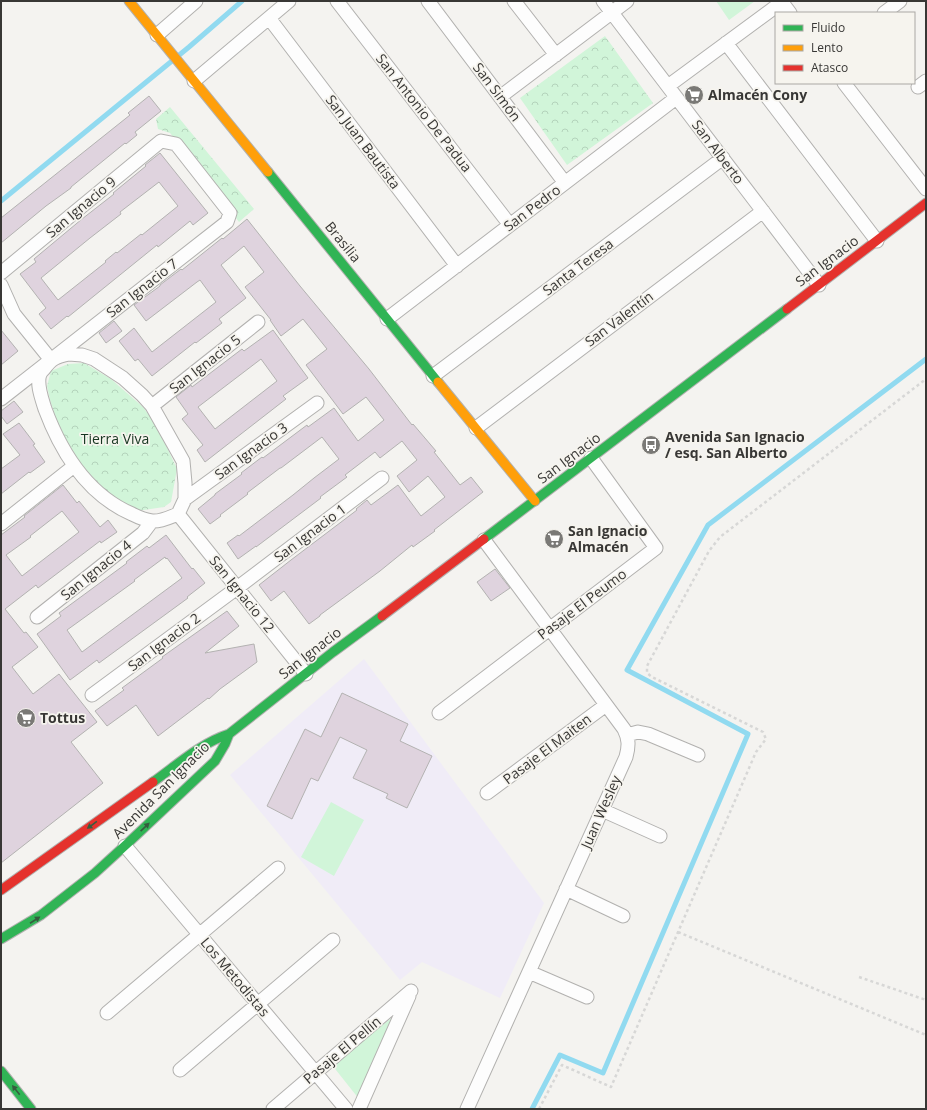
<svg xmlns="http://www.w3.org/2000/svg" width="927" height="1110" viewBox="0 0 927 1110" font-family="'Open Sans',sans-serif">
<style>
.education{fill:#f0ecf7}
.grass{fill:#d1f5d9}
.park{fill:url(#park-crowns)}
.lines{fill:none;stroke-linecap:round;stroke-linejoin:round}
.stream{stroke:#91daf0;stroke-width:5}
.building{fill:#dfd3de;stroke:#b3b2b1;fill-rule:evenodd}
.street-casing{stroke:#b2b1af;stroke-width:15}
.fast-casing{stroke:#b2b1af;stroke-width:11}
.slow-casing{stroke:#b2b1af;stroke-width:11}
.jam-casing{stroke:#b2b1af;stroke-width:11}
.path{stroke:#d7d7d6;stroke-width:2.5;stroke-dasharray:3 3;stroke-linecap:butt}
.street{stroke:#fdfdfd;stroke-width:13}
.fast{stroke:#30b455;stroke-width:9}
.slow{stroke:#ff9f0a;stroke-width:9}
.jam{stroke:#e5322d;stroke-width:9}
.oneway{fill:#365c3f}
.labels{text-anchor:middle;stroke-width:3.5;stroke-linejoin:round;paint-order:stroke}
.street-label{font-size:14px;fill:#383735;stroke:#f6f4ee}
.poi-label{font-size:14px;font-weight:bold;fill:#383735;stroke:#f6f4ee;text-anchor:start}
.park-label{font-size:14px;fill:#163620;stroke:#f6f4ee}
</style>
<defs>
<pattern id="park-crowns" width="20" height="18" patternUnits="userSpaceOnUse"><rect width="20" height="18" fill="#d1f5d9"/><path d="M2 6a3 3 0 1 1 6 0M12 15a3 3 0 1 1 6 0" fill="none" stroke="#b4d3bb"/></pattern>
</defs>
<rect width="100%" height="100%" fill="#f4f3f0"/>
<!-- education -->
<path class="education" d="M364 659 544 903 500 998 422 962 400 980 230 775Z"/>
<!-- grass -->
<path class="grass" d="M716 1H755L729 20Z
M331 802 364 820 334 876 301 857Z
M394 1016 359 1099 332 1065Z"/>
<!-- park -->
<path class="park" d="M605 36 653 103 567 165 520 98Z
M170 107 254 209 239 222 233 214 232 207 170 133 158 129 156 119Z
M84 363 111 379 143 407 157 426 177 469 171 502 164 507 137 511 112 497 84 468 61 433 50 400 47 386 51 371 68 364Z"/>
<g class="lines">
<!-- stream -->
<path class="stream" d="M1 201 189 47 242 1
M532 1109 560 1055 603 1073 748 734 627 670 708 525 926 359"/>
</g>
<!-- building -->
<path class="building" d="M149 96 161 111 135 132 137 135 126 144 125 143 71 187V188L46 206 1 243V218L130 115 128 113Z
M160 153 208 213 193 225 190 221 158 247 157 245 68 317 67 316 51 329 39 314 46 308 20 274 36 262 34 259 82 219 114 194 113 193 146 166 145 165ZM159 182 178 206 142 235 141 234 117 253 116 252 105 261 106 262 58 300 41 278 90 238 121 214 120 212Z
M247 219 300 286 369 369 412 425 413 424 436 451 434 452 460 485 471 477 483 492 434 530 435 531 413 547 412 545 380 571 320 615V616L309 624 284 591 271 601 259 585 291 560 357 510 356 509 367 500 371 505 398 485 421 516 445 497 428 476 409 492 397 476 417 460 402 441 380 458 375 452 345 475 347 477 320 497 321 498 256 547V546L238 559 227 543 238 535 239 536 293 495 314 478 339 459 322 437 281 468H280L247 493 248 494 220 515 221 516 210 524 198 509 215 495V494L242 474 241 473 262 457 263 458 307 425 308 427 334 408 358 441 384 420 366 397 343 414 306 365 327 349 303 319 281 336 270 320H271L245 287 264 272 244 246 221 265 246 298 219 319 222 323 196 343 195 342 152 376 138 359 135 361 119 341 134 328 152 352 216 302 200 280 197 282 146 321 134 305 160 286V285L181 269 182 270 222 238 223 239Z
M114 321 122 331 106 343 99 333Z
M1 330 18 351 1 365Z
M273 330 308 378 283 396 286 399 205 462 197 450 203 445 182 419 188 414 176 397 191 385 192 387 242 349 244 351ZM261 359 277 381 215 429 198 407Z
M14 401 23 412 7 424 1 416V411Z
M19 423 35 444 33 445 45 462 30 473 29 472 1 494V469L20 455 3 434Z
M63 485 77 503 79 501 100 527 108 520 117 532 101 543 100 541 38 588 36 585 5 609 24 633 26 632 38 647 12 667 33 694 59 674 97 722 71 742 103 783 1 863V535L25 517 24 516ZM62 511 79 532 22 576 6 555 31 537 30 536Z
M166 535 192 569 193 568 205 583 187 597 188 598 99 663 97 660 70 680 37 634 61 616 59 613 127 563 126 562 147 546 149 548ZM165 557 166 559 167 558 182 578 82 652 67 630 135 581 134 580Z
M495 569 510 588 491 601 477 582Z
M227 611 239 626 205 653 254 644 257 662 220 689 209 699 208 698 158 736 136 705 107 726 95 711 124 690 122 688 163 658 162 657Z
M342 693 408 724 400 741 432 756 407 808 386 798 388 794 353 778 367 750 340 737 318 781 311 778 292 819 267 806 305 729 321 737Z"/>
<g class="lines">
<defs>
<path id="street" d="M337 1 510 225
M428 1 565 183
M514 1 556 55
M603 1 819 285
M781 1 790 13
M884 13 900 1
M269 18 457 266
M157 35 196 1
M726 43 877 241
M194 81 289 1
M844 83 926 189
M668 86 782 2
M918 87 926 81
M500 97 627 1
M1 273 161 141 176 144 230 213 227 222 1 399
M1 285 14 314 51 360
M387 319 676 98
M69 354 82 355 94 359 123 378 142 395 152 406 183 461 185 483V499L178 514C170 517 161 522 152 521 145 520 138 517 132 514 88 495 61 452 45 409 42 399 36 384 40 374 41 372 43 370 44 369 52 358 56 357 69 354Z
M433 376 723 158
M152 406 258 322
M476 428 763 211
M185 499 317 403
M178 514 306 674
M1 524 74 466
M37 617 143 533 152 521
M92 695 237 588 382 478
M439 713 656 548 591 458
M627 735 638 732 648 734 698 755
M487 793 606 705
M602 810 660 836
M125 846 346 1109
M566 889 623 916
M529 972 587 997
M107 1013 278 868
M180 1070 333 940
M273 1109 411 991
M359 1109 409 996
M467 1109 626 757C629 746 629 739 624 729L484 540"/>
<path id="fast" d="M268 172 438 382
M484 539 787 309
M153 782C177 765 201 743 229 734L333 652 382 616
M1 939 41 915 95 873 129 842 215 761 225 744 229 734
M1 1071 31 1109"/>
<path id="slow" d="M129 1 268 172
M438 382 535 501"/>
<path id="jam" d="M787 309 926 203
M382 616 484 539
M1 890 153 782"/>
</defs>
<!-- street casing -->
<use href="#street" class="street-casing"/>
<!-- fast casing -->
<use href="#fast" class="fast-casing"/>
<!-- slow casing -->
<use href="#slow" class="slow-casing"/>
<!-- jam casing -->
<use href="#jam" class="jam-casing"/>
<!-- path -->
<path class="path" d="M678 932 926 1035
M859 977 926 1000
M539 1109 562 1065 611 1087 756 752 766 739 763 732 652 677 647 673V666L709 551 720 537 926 379"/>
<!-- street -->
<use href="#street" class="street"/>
<!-- fast -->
<use href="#fast" class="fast"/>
<!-- slow -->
<use href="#slow" class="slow"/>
<!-- jam -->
<use href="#jam" class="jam"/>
</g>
<!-- one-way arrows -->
<defs><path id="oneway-solid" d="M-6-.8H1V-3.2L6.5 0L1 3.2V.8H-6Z"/></defs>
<g class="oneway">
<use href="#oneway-solid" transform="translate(92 825) rotate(144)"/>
<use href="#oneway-solid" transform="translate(145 827) rotate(-43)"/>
<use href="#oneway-solid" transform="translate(35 920) rotate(-33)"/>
<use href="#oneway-solid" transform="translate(16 1090) rotate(-128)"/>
</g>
<!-- icons -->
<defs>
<symbol id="supermarket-disc" viewBox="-11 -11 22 22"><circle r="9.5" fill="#7a7976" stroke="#f6f4ee"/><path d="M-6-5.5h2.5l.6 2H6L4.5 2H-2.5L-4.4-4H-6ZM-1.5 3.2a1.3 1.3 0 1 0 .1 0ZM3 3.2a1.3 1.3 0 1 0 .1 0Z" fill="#fff"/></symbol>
<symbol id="bus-disc" viewBox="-11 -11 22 22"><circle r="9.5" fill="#7a7976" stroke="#f6f4ee"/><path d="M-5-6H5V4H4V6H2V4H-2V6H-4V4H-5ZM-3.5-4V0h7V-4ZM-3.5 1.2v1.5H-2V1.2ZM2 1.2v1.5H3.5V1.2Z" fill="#fff"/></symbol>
</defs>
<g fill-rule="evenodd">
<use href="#supermarket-disc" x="683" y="84" width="22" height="22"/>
<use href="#bus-disc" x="640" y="434" width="22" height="22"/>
<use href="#supermarket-disc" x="543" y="528" width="22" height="22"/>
<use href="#supermarket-disc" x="15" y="707" width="22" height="22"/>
</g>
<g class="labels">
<!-- street labels -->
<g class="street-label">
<text transform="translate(497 92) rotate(53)" y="5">San Simón</text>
<text transform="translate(424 113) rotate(52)" y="5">San Antonio De Padua</text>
<text transform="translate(363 142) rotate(53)" y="5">San Juan Bautista</text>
<text transform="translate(718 152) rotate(53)" y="5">San Alberto</text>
<text transform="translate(81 207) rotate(-40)" y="5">San Ignacio 9</text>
<text transform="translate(532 208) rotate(-37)" y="5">San Pedro</text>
<text transform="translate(343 242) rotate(51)" y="5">Brasilia</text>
<text transform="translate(827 261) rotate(-37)" y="5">San Ignacio</text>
<text transform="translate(578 267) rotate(-37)" y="5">Santa Teresa</text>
<text transform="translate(142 288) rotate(-38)" y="5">San Ignacio 7</text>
<text transform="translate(619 319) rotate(-37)" y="5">San Valentín</text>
<text transform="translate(205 364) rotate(-38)" y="5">San Ignacio 5</text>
<text transform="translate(251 451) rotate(-36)" y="5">San Ignacio 3</text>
<text transform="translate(569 458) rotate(-37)" y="5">San Ignacio</text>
<text transform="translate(310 533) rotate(-37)" y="5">San Ignacio 1</text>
<text transform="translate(96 570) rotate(-39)" y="5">San Ignacio 4</text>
<text transform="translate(242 594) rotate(51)" y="5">San Ignacio 12</text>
<text transform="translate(582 604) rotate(-37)" y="5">Pasaje El Peumo</text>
<text transform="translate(164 642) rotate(-37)" y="5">San Ignacio 2</text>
<text transform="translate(310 653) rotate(-38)" y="5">San Ignacio</text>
<text transform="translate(547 749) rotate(-37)" y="5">Pasaje El Maiten</text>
<text transform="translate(161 790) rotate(-45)" y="5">Avenida San Ignacio</text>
<text transform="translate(601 812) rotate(-66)" y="5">Juan Wesley</text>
<text transform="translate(235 977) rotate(50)" y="5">Los Metodistas</text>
<text transform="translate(342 1050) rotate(-40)" y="5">Pasaje El Pellín</text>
</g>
<!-- poi labels -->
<g class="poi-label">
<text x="708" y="100">Almacén Cony</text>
<text x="665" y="442">Avenida San Ignacio<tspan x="665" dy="16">/ esq. San Alberto</tspan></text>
<text x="568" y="536">San Ignacio<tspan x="568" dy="16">Almacén</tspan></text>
<text x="40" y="723">Tottus</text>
</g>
<!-- park labels -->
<g class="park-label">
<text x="115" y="444">Tierra Viva</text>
</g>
</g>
<!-- border -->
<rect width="927" height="1110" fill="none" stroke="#383735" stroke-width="4"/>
<!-- legend -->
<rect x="775" y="12" width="140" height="72" fill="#f6f4ee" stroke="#aaa8a4"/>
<rect x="783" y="25" width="20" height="6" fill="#30b455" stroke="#aaa8a4"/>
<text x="811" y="32" font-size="12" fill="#383735">Fluido</text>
<rect x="783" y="45" width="20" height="6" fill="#ff9f0a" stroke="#aaa8a4"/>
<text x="811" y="52" font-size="12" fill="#383735">Lento</text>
<rect x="783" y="65" width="20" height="6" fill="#e5322d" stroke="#aaa8a4"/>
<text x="811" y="72" font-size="12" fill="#383735">Atasco</text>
</svg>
